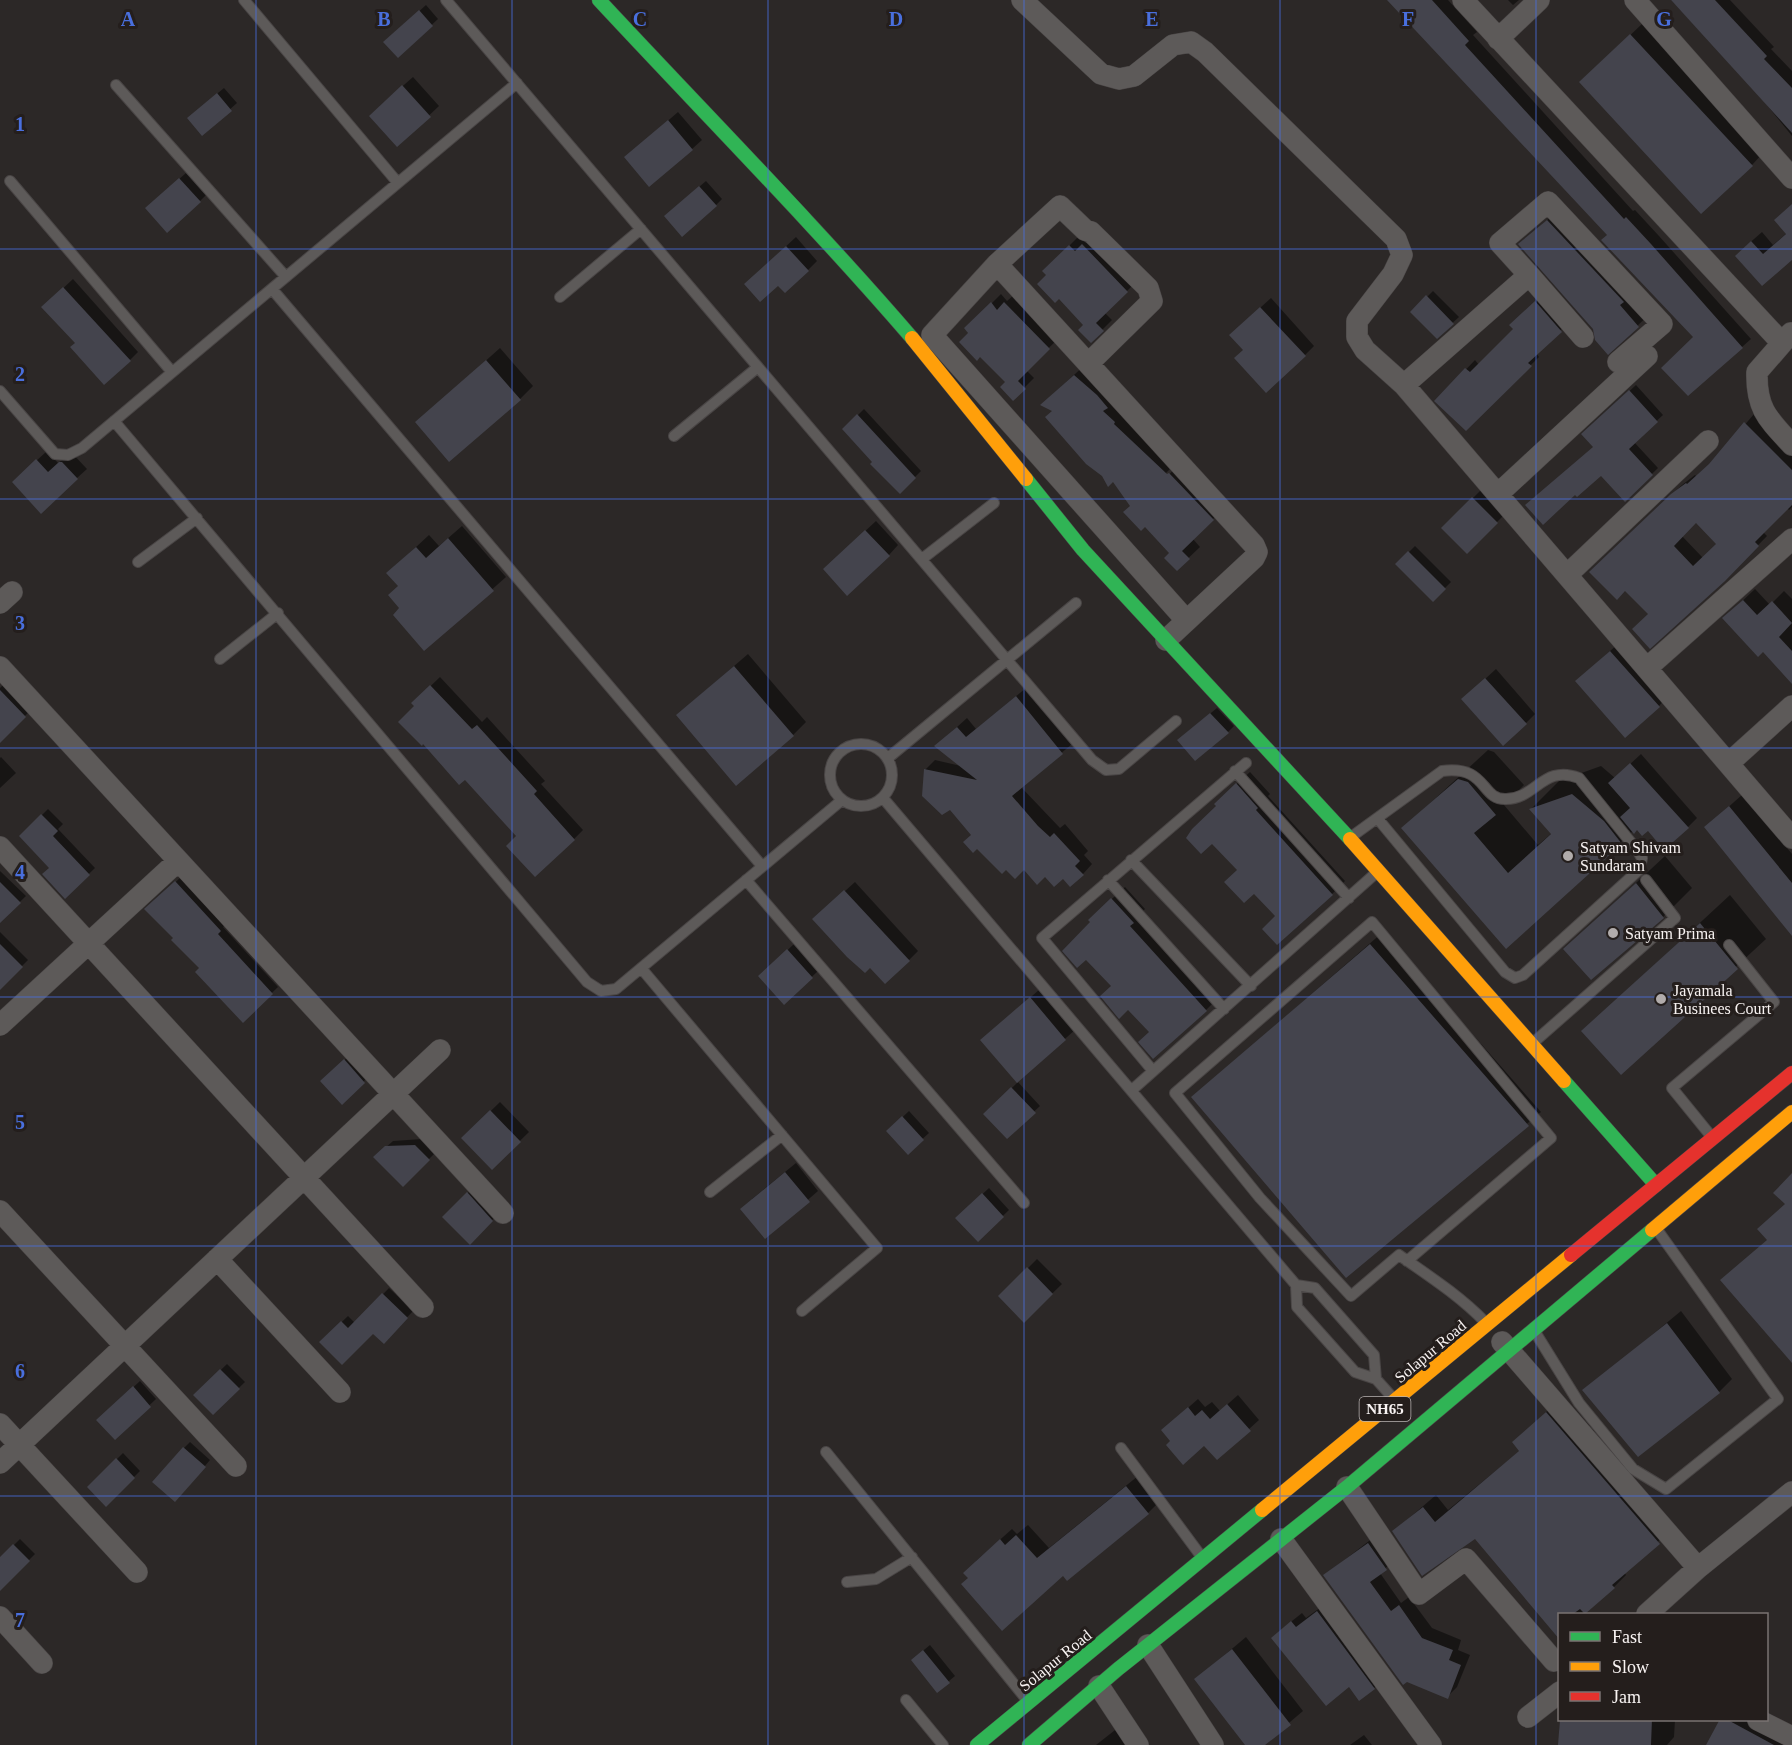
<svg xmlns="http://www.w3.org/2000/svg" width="1792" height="1745" viewBox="0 0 1792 1745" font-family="Georgia,serif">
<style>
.shadow{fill:#0007;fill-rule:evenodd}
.building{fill:#44444d;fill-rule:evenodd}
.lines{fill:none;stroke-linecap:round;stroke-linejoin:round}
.lane-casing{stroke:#4a4646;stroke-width:12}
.street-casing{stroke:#4a4646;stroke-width:22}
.fast-casing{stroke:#4a4646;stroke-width:15}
.slow-casing{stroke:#4a4646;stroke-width:15}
.jam-casing{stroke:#4a4646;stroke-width:15}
.lane{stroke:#5d5a59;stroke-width:10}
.street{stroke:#5d5a59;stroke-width:21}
.fast{stroke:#30b455;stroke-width:14}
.slow{stroke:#ff9f0a;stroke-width:14}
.jam{stroke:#e5322d;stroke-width:14}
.grid{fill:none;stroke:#496fdd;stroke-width:1.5;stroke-opacity:0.55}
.poi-dot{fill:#b1acab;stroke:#241e1c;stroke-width:2}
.labels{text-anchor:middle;stroke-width:6;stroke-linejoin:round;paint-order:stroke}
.shield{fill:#241e1c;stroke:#b8b3b2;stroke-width:1.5}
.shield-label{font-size:15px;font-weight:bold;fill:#f8f3f2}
.poi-label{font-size:16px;fill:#f8f3f2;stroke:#241e1c;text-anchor:start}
.street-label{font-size:16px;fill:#f8f3f2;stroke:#241e1c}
.grid-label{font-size:20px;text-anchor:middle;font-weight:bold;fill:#496fdd;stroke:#241e1c;stroke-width:6;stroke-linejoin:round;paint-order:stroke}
</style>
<rect width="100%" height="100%" fill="#2c2827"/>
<!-- shadow -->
<path class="shadow" d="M1389 0H1448L1477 32 1473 35 1633 211 1635 210 1659 236 1751 339 1689 394 1695 337 1609 234Z
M1508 0H1519L1513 5Z
M1671 0H1730L1774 47 1771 49 1792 71V136L1750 84Z
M426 5 438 19 398 56 392 36Z
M1643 23 1763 153 1752 165 1581 82Z
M413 77 439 106 398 145 380 106Z
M224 88 237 103 202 134 195 112Z
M678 112 702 140 692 149 626 157Z
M186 173 206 195 200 201 153 202Z
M706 181 722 199 716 205 672 210Z
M1792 205V258L1762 284 1746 246 1762 232 1773 245 1787 233Z
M1561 208 1651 313 1608 353 1594 328 1520 244Z
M1079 236 1086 243 1093 236 1137 281 1105 313 1112 320 1091 341 1085 325 1044 271Z
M796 237 817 261 808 270 778 283 755 275Z
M73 279 138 352 130 360 77 342 43 307Z
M1433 291 1459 317 1437 337 1412 312Z
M1001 294 1007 301 1015 294 1058 339 1026 370 1034 378 1013 399 1007 382 980 355 966 329Z
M1544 294 1569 322 1536 353 1539 357 1466 429 1436 401 1475 360 1479 365 1515 329 1520 317Z
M1271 298 1314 346 1305 355 1244 350 1240 326Z
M500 348 533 386 520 399 417 422Z
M1086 364 1177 462 1161 478 1163 481 1181 462 1224 508 1193 539 1200 547 1177 569 1171 553 1145 525 1114 480 1054 410 1053 394Z
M1636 385 1663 415 1634 442 1658 468 1625 500 1601 474 1575 493 1595 447 1583 434Z
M864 409 921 471 900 492 844 429Z
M1754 414 1792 450V507L1789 510 1787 508 1763 532 1767 536 1724 580 1650 613 1625 589 1591 572 1682 485 1695 475 1697 477 1713 462ZM1696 521 1718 544 1703 558 1682 536Z
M47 451 58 463 72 453 87 469 77 478 23 473Z
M1482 489 1506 513 1467 552 1443 528Z
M876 521 898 545 889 555 834 560Z
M462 526 506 577 425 649 401 608 399 586 388 573 429 535 439 546Z
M1415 546 1451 582 1433 600 1397 564Z
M1755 589 1770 605 1784 591 1792 599V682L1736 607Z
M1620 642 1668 696 1659 706 1587 672Z
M748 654 806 722 793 735 691 703Z
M1496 669 1535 714 1526 723 1473 690Z
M440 677 482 722 487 717 545 781 541 784 583 830 574 839 413 703Z
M5 683 31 710 3 737 0 734V688Z
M1026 688 1072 744 1021 787 1060 828 1065 824 1088 851 1084 855 1092 864 1083 874 1063 877 1046 875 973 835 925 770 935 760 961 766 936 746 967 718 976 729Z
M1217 708 1234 726 1228 732 1185 734Z
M1488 750 1494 752 1524 785 1504 805 1538 845 1552 833 1531 809 1559 781 1601 766 1615 778 1641 754 1697 818 1688 827 1637 828 1633 831 1506 947 1403 828Z
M1 757 16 773 0 788V758Z
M1250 772 1270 794 1268 796 1345 881 1332 894 1277 916 1238 870 1229 791Z
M1743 794 1792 854V934L1706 827Z
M48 809 63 824 58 829 95 868 65 897 51 868 21 836Z
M1665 856 1692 888 1663 917 1591 978 1565 949Z
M0 871 26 896 0 921Z
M182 876 226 924 223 927 278 987 243 1021 175 938 147 909Z
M855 882 918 951 909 960 824 910Z
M1125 887 1145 909 1142 912 1219 997 1206 1010 1151 1032 1112 986 1092 923 1103 907Z
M1730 895 1766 939 1621 1073 1583 1031Z
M0 932 28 960 2 986 0 983Z
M1383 932 1541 1112 1346 1276 1193 1097Z
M794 944 818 971 785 1002 760 976Z
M1040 989 1075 1030 1017 1081 1040 1106 1007 1137 985 1114 1018 1082 982 1040Z
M351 1054 370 1075 342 1103 322 1081Z
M500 1102 529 1132 492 1168 463 1138Z
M909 1111 929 1133 908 1152 888 1131Z
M422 1139 435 1153 403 1185 375 1157 393 1141Z
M796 1163 818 1191 765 1237 752 1199Z
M474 1187 498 1214 470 1243 444 1217Z
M989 1188 1009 1210 978 1240 957 1218Z
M1037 1259 1062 1284 1024 1321 1000 1296Z
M389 1288 413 1311 384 1342 373 1332 321 1342 348 1316 355 1323Z
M1681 1311 1732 1379 1719 1392 1584 1391Z
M227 1364 245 1382 213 1413 195 1395Z
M140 1381 156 1399 115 1438 98 1420Z
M1238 1395 1259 1420 1217 1458 1204 1444 1172 1441 1173 1421 1198 1399 1205 1407 1212 1402 1220 1411Z
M1559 1400 1671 1530 1624 1572 1626 1575 1614 1587 1581 1614H1560L1475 1537 1394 1531 1436 1495 1448 1510 1521 1450 1514 1442Z
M190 1442 210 1460 181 1494 184 1448Z
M123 1453 140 1471 106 1505 89 1487Z
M1138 1476 1159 1502 1148 1513 1063 1573 970 1578 976 1561 1012 1529 1017 1534 1028 1525 1049 1548Z
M1378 1534 1396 1559 1380 1573 1401 1603 1409 1597 1432 1628 1461 1640 1458 1650 1470 1655 1457 1687 1447 1697 1325 1575Z
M20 1539 35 1554 3 1586 0 1583V1559Z
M1328 1602 1383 1679 1374 1688 1350 1684 1282 1629 1302 1613 1306 1618Z
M1246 1637 1303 1711 1263 1745H1247L1196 1679Z
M930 1645 955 1676 937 1691 919 1654Z
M1560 1720H1675L1674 1737 1667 1745H1559Z
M1721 1720H1753L1792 1745H1708Z
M1124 1723 1140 1745H1096Z
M1364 1735 1372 1745H1350Z"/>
<!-- building -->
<path class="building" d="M1387 0H1432L1469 41 1465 45 1624 219 1626 217 1651 244 1743 348 1688 396 1661 368 1693 337 1601 240 1607 235Z
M1671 0H1715L1767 56 1764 59 1792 88V133Z
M419 10 433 26 398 58 383 42Z
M1630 34 1753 166 1701 214 1579 82Z
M402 85 431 117 397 147 369 116Z
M217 93 232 111 202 136 187 118Z
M668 120 693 150 649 187 624 157Z
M179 178 201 202 167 233 145 208Z
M699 186 717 206 682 237 664 216Z
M1792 204V260L1762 286 1735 256 1751 241 1763 254 1786 234 1774 220Z
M1547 220 1624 302 1620 305 1639 327 1608 355 1595 340 1593 329 1518 244Z
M1082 244 1128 292 1096 323 1104 331 1091 343 1078 330 1083 325 1059 299 1055 303 1037 284 1046 275 1042 271 1069 245 1075 251Z
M786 246 809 271 785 293 778 286 760 302 744 284Z
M63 287 131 361 104 385 70 347 75 343 41 307Z
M1426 295 1454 324 1437 339 1410 312Z
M1535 301 1562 332 1528 363 1532 366 1466 431 1434 401 1465 368 1470 372 1513 329 1509 325Z
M991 302 997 310 1004 302 1050 349 1018 381 1026 389 1013 401 1000 387 1005 382 980 357 977 361 959 342 968 333 964 328Z
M1260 307 1306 356 1266 393 1234 358 1243 350 1229 335Z
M486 360 521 400 449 462 415 422Z
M1074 375 1097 395 1108 408 1103 411 1115 422 1114 424 1167 474 1169 473 1214 520 1182 551 1190 559 1177 571 1164 558 1169 553 1145 527 1141 531 1123 512 1130 506 1113 482 1108 487 1102 476 1086 464 1045 417 1052 411 1040 405Z
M1629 390 1658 422 1629 449 1653 475 1625 502 1601 476 1577 497 1575 495 1543 525 1525 505 1593 447 1581 434Z
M857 414 916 478 900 494 870 464 872 462 842 429Z
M1744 422 1792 470V505L1755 542 1759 546 1725 581 1650 649 1632 629 1648 614 1625 591 1617 600 1589 572 1671 494 1686 483 1687 484 1709 464ZM1696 523 1716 544 1693 566 1674 546Z
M36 459 48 472 59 462H62L78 479 41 514 12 482Z
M1472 497 1498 523 1467 554 1441 528Z
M865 530 890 556 847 596 823 569Z
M448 538 494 591 424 651 393 615 399 608 388 595 398 586 386 573 416 547 426 558Z
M1408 551 1446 589 1433 602 1395 564Z
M1743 600 1757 615 1772 601 1792 623 1779 637 1792 651V684L1763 652 1758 657 1722 618Z
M1610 651 1660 707 1625 738 1575 681Z
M734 666 794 736 736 786 676 715Z
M1485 678 1527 724 1503 746 1461 699Z
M430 685 472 729 477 725 537 791 534 794 575 840 535 877 506 846 516 836 465 780 459 785 423 744 422 746 398 722 414 706 411 703Z
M0 690 26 717 0 743Z
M1016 696 1063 754 1012 796 1038 826 1050 837 1054 833 1080 861 1075 866 1084 875 1070 887 1063 879 1054 887 1045 877 1037 885 1024 870 1015 879 1006 870 1002 874 977 849 973 853 963 842 971 835 950 810 942 815 922 796 924 769 977 780 934 746 957 727 966 737Z
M1210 713 1229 733 1195 761 1177 740Z
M1630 763 1689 828 1664 850 1648 831 1642 836 1637 830 1634 834 1620 817 1630 808 1608 783Z
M1458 779 1468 782 1496 815 1474 833 1508 873 1551 834 1529 809 1572 794 1604 821 1622 844 1506 949 1401 828Z
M1236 783 1258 808 1256 810 1333 895 1277 945 1262 929 1275 916 1254 894 1244 903 1224 882 1237 870 1212 844 1201 854 1186 838 1192 829 1216 806 1214 804Z
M1729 806 1792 883V936L1704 827Z
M41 814 58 831 53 836 90 875 65 899 42 874 49 868 19 836Z
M175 881 221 931 218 934 273 994 243 1023 195 972 199 968 171 940 173 938 144 909Z
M0 882 21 903 0 923Z
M1636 883 1664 918 1591 980 1563 949Z
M844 890 910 961 885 984 870 968 865 973 847 957 812 919Z
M1111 898 1134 923 1130 926 1207 1011 1153 1059 1138 1042 1149 1032 1128 1010 1119 1019 1100 996 1111 986 1086 960 1077 968 1062 951 1090 922 1088 920Z
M1700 923 1738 969 1621 1075 1581 1031Z
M0 944 23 967 0 990Z
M1370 944 1529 1126 1346 1278 1191 1097Z
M787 949 813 978 784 1005 758 976Z
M1030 997 1066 1040 1017 1083 980 1040Z
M344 1059 365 1083 342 1105 320 1081Z
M1011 1087 1036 1113 1007 1139 983 1114Z
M490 1110 521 1142 492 1170 461 1138Z
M902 1116 924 1140 908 1155 886 1131Z
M415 1145 430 1160 403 1187 373 1157 385 1146Z
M785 1172 810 1202 765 1239 740 1209Z
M1792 1173V1363L1720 1280 1767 1240 1757 1229 1785 1204 1773 1193Z
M467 1192 493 1221 470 1245 442 1217Z
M982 1193 1004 1217 978 1242 955 1218Z
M1027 1267 1053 1294 1024 1323 998 1296Z
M382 1293 408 1318 384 1344 373 1334 342 1365 319 1342 341 1321 348 1328Z
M1667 1323 1720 1393 1638 1457 1582 1390Z
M220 1369 240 1389 213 1415 193 1395Z
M133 1386 151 1407 115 1440 96 1420Z
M1227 1404 1251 1431 1217 1460 1204 1446 1183 1465 1166 1445 1170 1441 1161 1430 1188 1407 1195 1416 1202 1410 1210 1419Z
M1546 1412 1660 1544 1612 1585 1615 1588 1585 1614 1580 1609 1573 1614H1560V1640L1475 1539 1422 1576 1392 1531 1423 1507 1435 1522 1519 1451 1512 1442Z
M183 1447 206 1467 175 1502 152 1482Z
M116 1458 135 1478 106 1507 87 1487Z
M1126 1486 1149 1514 1067 1581 1063 1576 1002 1631 961 1584 968 1578 963 1573 1000 1539 1005 1545 1016 1535 1037 1558Z
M1368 1543 1387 1570 1370 1582 1391 1611 1399 1605 1422 1638 1453 1650 1449 1660 1461 1665 1448 1699 1407 1682 1403 1685 1323 1575Z
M13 1544 30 1561 0 1591V1557Z
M1317 1611 1375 1689 1359 1701 1349 1687 1326 1706 1271 1638 1291 1621 1296 1627Z
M1232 1649 1291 1725 1265 1745H1245L1194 1679Z
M923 1650 950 1683 937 1693 911 1660Z
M1560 1719H1652L1651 1745H1558Z
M1720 1719H1726L1774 1745H1706Z"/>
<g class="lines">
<defs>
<path id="lane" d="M244 0 398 183
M446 0 1092 760 1106 770 1119 769 1176 721
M116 85 286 277
M10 181 172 372
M272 289 762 866
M560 297 641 229
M0 391 55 454 68 455 82 448 517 83
M114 421 587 982 601 991 616 989 842 800
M674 436 758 367
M922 559 994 503
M138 562 197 518
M220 659 278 613
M830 775a31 31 0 1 1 62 0a31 31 0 1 1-62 0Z
M888 758 1076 603
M1235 771 1349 898
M883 798 1296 1285 1297 1307 1355 1372 1376 1379 1393 1398
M1351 837 1442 771C1488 765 1480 800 1506 799 1536 799 1543 764 1579 778L1637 850 1642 858 1640 869 1523 975 1515 978 1505 972 1378 819
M1131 860 1251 986
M746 880 1024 1203
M1108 880 1224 1009
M641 968 877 1248 802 1311
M1534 1042 1675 918 1646 880
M1153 1071 1042 938 1246 763
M1132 1090 1376 873
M1711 1136 1672 1088 1774 1002 1729 945
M710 1192 782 1135
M1407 1261 1551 1138 1372 922 1175 1093 1260 1198 1351 1296 1399 1255C1429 1276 1460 1296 1485 1322
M1296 1285 1315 1288 1374 1355 1376 1379
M1535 1332 1579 1403 1633 1469 1666 1489 1778 1399 1658 1231
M1121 1448 1201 1556
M826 1452 1027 1700
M847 1582 876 1579 912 1557
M906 1700 943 1745"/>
<path id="street" d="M1022 0 1101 74 1119 79 1134 76 1173 45 1191 42 1205 52 1396 239 1402 255 1393 274 1357 321V337L1365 350 1404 385 1792 838
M1463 0 1781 342
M1635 0 1792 178
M1498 39 1539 0
M997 264 1254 545 1257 552 1254 558 1166 640
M1529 275 1583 337
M1791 333 1757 372C1756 409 1768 419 1792 445
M932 335 997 264 1060 206 1085 230 1091 232 1148 288 1152 301 1090 362
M932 335 1186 620
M1404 385 1529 275 1500 243 1548 202 1662 324 1618 362
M1498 494 1647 356
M1567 575 1708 441
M0 603 12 592
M0 667 503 1213
M1647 668 1792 539
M1729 763 1792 706
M0 847 423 1307
M0 1025 178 861
M0 1211 236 1466
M217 1259 340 1392
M1502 1342 1698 1568
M0 1424 137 1572
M0 1463 440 1050
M1347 1487 1419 1594 1466 1559 1554 1661
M1281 1539 1431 1745
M1647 1614 1698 1568 1792 1492
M0 1617 42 1663
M1148 1645 1213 1745
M1099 1686 1138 1745
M1528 1717 1560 1692
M1758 1720 1792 1737"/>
<path id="fast" d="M599 0C704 113 812 222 912 338
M1026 479 1083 550 1350 839
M1564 1081 1656 1185
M977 1745 1262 1510
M1029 1745 1118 1669 1347 1487 1652 1230"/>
<path id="slow" d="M912 338 1026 479
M1350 839 1564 1081
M1652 1230 1792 1112
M1262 1510 1571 1255"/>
<path id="jam" d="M1571 1255 1792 1073"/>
</defs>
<!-- lane casing -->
<use href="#lane" class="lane-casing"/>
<!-- street casing -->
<use href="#street" class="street-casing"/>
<!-- fast casing -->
<use href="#fast" class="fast-casing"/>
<!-- slow casing -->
<use href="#slow" class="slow-casing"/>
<!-- jam casing -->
<use href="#jam" class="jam-casing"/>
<!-- lane -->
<use href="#lane" class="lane"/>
<!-- street -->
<use href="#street" class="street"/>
<!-- fast -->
<use href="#fast" class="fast"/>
<!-- slow -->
<use href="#slow" class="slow"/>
<!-- jam -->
<use href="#jam" class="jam"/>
</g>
<!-- grid -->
<path class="grid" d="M256 0V1745M512 0V1745M768 0V1745M1024 0V1745M1280 0V1745M1536 0V1745M0 249H1792M0 499H1792M0 748H1792M0 997H1792M0 1246H1792M0 1496H1792"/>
<!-- markers -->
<g class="poi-dot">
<circle cx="1568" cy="856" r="6"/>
<circle cx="1613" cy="933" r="6"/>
<circle cx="1661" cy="999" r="6"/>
</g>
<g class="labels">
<!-- shield labels -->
<rect class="shield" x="1359.5" y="1397" width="51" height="24" rx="4.5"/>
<g class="shield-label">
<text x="1385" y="1414">NH65</text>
</g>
<!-- poi labels -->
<g class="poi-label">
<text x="1580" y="853">Satyam Shivam<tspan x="1580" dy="18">Sundaram</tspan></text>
<text x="1625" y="939">Satyam Prima</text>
<text x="1673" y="996">Jayamala<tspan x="1673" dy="18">Businees Court</tspan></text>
</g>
<!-- street labels -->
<g class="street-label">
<text transform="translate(1430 1351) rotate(-40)" y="6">Solapur Road</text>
<text transform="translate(1055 1660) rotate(-39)" y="6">Solapur Road</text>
</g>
</g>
<g class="grid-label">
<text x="128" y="26">A</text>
<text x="384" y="26">B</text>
<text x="640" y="26">C</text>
<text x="896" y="26">D</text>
<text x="1152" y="26">E</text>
<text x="1408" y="26">F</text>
<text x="1664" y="26">G</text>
<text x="20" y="131">1</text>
<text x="20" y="381">2</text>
<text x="20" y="630">3</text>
<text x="20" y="879">4</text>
<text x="20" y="1129">5</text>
<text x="20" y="1378">6</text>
<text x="20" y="1627">7</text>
</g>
<!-- legend -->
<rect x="1558" y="1613" width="210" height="108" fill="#241e1c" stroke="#797372" stroke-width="1.5"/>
<rect x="1570" y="1632" width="30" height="9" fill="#30b455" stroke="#797372" stroke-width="1.5"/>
<text x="1612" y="1643" font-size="18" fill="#f8f3f2">Fast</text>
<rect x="1570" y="1662" width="30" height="9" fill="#ff9f0a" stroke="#797372" stroke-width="1.5"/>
<text x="1612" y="1673" font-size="18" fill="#f8f3f2">Slow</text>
<rect x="1570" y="1692" width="30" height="9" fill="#e5322d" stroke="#797372" stroke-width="1.5"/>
<text x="1612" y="1703" font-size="18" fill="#f8f3f2">Jam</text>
</svg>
